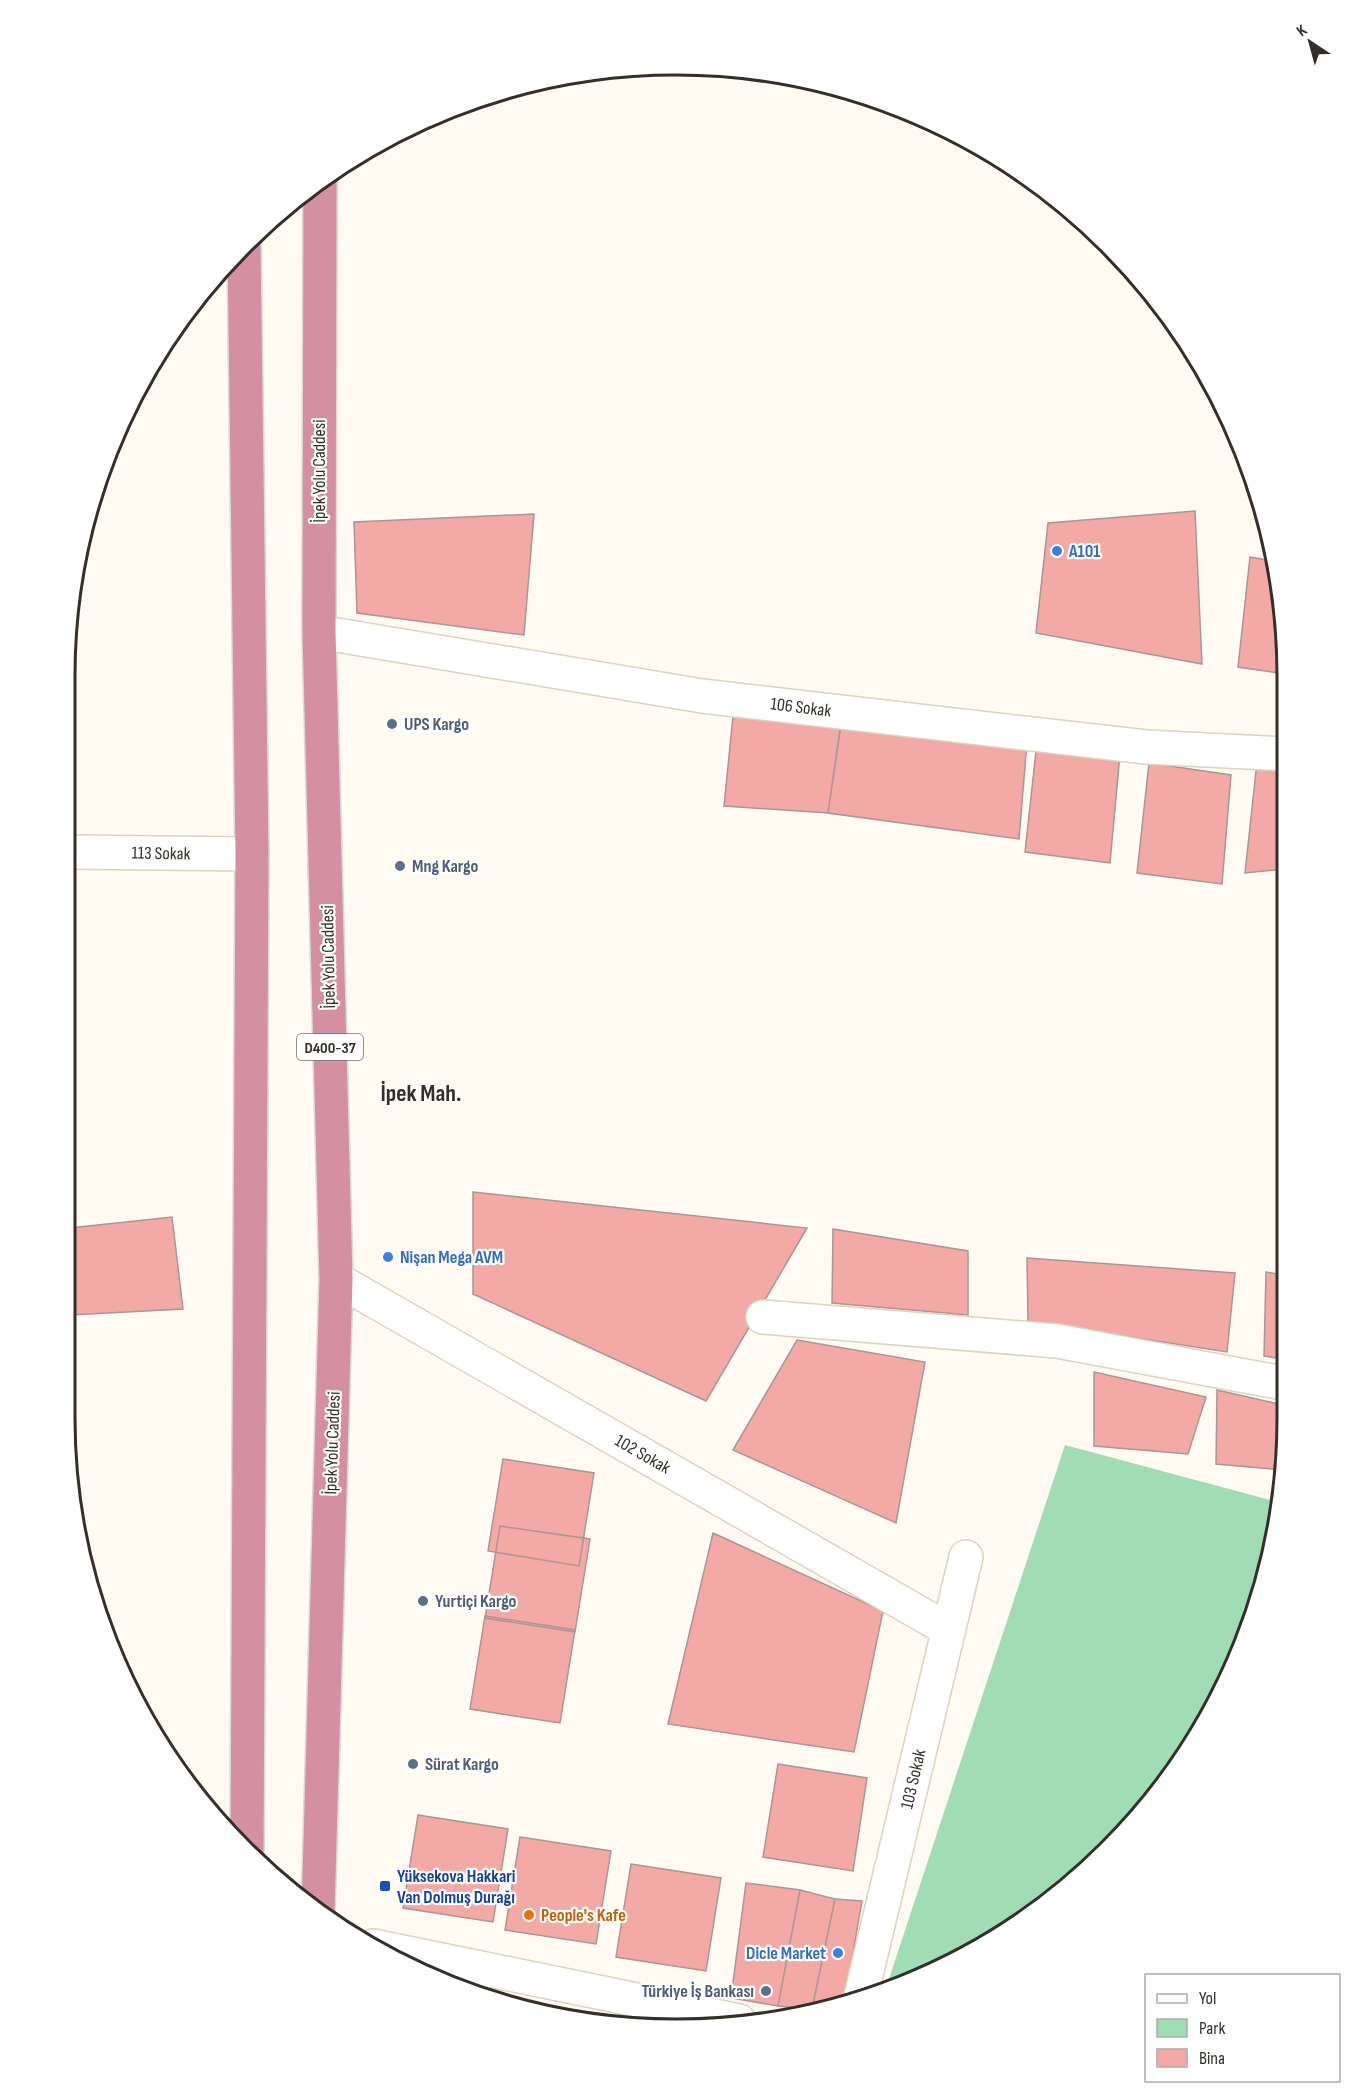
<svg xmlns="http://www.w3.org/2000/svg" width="1352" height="2094" viewBox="0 0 1352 2094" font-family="'Sofia Sans Condensed',sans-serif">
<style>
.green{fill:#a0ddb4}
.building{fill:#f3a9a5;stroke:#ac9594;stroke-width:1.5}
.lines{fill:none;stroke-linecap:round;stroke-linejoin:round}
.minor-casing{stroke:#dcd3c0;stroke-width:36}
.tertiary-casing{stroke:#dcd3c0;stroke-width:36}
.secondary-casing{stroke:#dcd3c0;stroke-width:36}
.trunk-casing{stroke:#dadad8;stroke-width:36}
.minor{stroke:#fff;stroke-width:33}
.tertiary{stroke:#fff;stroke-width:33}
.secondary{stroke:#fff;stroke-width:33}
.trunk{stroke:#d490a0;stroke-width:33}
.shop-dot{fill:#3f7fe0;stroke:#fff;stroke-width:2}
.service-dot{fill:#5c6f8a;stroke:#fff;stroke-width:2}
.transit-dot{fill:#1a4fb4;stroke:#fff;stroke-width:2}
.food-dot{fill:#e8710a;stroke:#fff;stroke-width:2}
.labels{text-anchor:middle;stroke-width:4.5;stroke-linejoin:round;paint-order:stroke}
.shield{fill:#fff;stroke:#716e69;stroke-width:1.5}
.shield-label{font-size:16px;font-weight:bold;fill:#343029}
.street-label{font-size:18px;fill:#343029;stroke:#fff}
.shop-label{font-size:18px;font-weight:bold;fill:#366cbe;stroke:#fff;text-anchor:start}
.service-label{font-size:18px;font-weight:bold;fill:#4e5e75;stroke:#fff;text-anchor:start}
.transit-label{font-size:18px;font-weight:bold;fill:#164399;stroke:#fff;text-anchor:start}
.food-label{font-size:18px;font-weight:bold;fill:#c56008;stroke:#fff;text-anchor:start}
.district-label{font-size:24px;font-weight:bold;fill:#343029;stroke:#fff}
.rim{fill:none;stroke:#343029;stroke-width:3}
</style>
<rect width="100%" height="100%" fill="#fffbf3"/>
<!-- green -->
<path class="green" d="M1065 1445 1281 1503 1241 1652 1205 1724 1136 1821 1015 1927 910 1983 885 1991Z"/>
<!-- building -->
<path class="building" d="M1195 511 1202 664 1036 633 1048 523Z
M534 514 524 635 357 613 354 522Z
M1250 557 1274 561 1286 636V674L1238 667Z
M733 716 840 729 828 813 724 806Z
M842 718 1027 742 1019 839 828 813Z
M1037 742 1120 754 1110 863 1025 852Z
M1257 762 1286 765 1285 869 1245 873Z
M1149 763 1231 775 1222 884 1137 873Z
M473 1192 807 1228 706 1401 473 1294Z
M172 1217 183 1309 70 1315V1228Z
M833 1229 968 1251V1315L832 1303Z
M1027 1258 1235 1273 1227 1352 1028 1321Z
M1266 1272 1283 1275V1359L1264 1356Z
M797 1340 925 1362 896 1523 733 1450Z
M1094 1372 1206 1397 1188 1454 1094 1446Z
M1217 1390 1283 1405 1282 1470 1216 1464Z
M503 1459 594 1473 579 1566 488 1551Z
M70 1476H78L85 1566 70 1498Z
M500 1526 590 1539 575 1632 485 1618Z
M713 1533 883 1611 854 1752 668 1724Z
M485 1616 575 1630 560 1723 470 1709Z
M778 1764 867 1778 853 1871 763 1857Z
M418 1815 508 1829 493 1922 403 1908Z
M520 1837 611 1851 596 1944 505 1930Z
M631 1864 721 1878 706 1971 616 1957Z
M746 1883 800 1890 778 2006 731 1998Z
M800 1890 835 1899 812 2009 778 2006Z
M835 1899 862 1901 844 2005 830 2009H812Z"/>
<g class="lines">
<defs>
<path id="minor" d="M319 632 702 696 1146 747 1286 754
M336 1279 949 1630
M763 1317 1057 1341 1283 1383
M860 2000 966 1557"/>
<path id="tertiary" d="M70 852 252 854"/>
<path id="secondary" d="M373 1946 739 2021"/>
<path id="trunk" d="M244 247 252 854 247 1853
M318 1912 336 1279 319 632 320 181"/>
</defs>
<!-- minor casing -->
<use href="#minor" class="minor-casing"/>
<!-- tertiary casing -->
<use href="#tertiary" class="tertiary-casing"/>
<!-- secondary casing -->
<use href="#secondary" class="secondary-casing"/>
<!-- trunk casing -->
<use href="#trunk" class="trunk-casing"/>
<!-- minor -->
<use href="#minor" class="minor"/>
<!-- tertiary -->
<use href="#tertiary" class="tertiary"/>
<!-- secondary -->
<use href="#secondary" class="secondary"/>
<!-- trunk -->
<use href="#trunk" class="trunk"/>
</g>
<!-- markers -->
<g class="shop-dot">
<circle cx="1057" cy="551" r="6"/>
<circle cx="388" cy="1257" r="6"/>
<circle cx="838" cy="1953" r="6"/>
</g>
<g class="service-dot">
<circle cx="392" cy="724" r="6"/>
<circle cx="400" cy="866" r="6"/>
<circle cx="423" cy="1601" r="6"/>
<circle cx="413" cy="1764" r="6"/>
<circle cx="766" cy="1991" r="6"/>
</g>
<rect class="transit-dot" x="379" y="1880" width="12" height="12" rx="3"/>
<circle class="food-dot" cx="529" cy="1915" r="6"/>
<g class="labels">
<!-- shield labels -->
<rect class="shield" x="297" y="1034" width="66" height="26" rx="4.5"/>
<g class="shield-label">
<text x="330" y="1053">D400-37</text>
</g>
<!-- street labels -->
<g class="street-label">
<text transform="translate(319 471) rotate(-90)" y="6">İpek Yolu Caddesi</text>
<text transform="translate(801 707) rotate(7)" y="6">106 Sokak</text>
<text transform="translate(161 853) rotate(1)" y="6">113 Sokak</text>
<text transform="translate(328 957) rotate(-91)" y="6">İpek Yolu Caddesi</text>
<text transform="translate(332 1443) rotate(-88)" y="6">İpek Yolu Caddesi</text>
<text transform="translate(643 1454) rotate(30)" y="6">102 Sokak</text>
<text transform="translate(913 1779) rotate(-77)" y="6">103 Sokak</text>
</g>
<!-- shop labels -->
<g class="shop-label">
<text x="1069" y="557">A101</text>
<text x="400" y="1263">Nişan Mega AVM</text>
<text x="826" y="1959" text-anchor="end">Dicle Market</text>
</g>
<!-- service labels -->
<g class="service-label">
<text x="404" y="730">UPS Kargo</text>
<text x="412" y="872">Mng Kargo</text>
<text x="435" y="1607">Yurtiçi Kargo</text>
<text x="425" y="1770">Sürat Kargo</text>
<text x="754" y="1997" text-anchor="end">Türkiye İş Bankası</text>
</g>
<!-- transit labels -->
<g class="transit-label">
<text x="397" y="1882">Yüksekova Hakkari<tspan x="397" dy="21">Van Dolmuş Durağı</tspan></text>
</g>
<!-- food labels -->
<g class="food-label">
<text x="541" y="1921">People's Kafe</text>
</g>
<!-- district labels -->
<g class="district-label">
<text x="421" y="1101">İpek Mah.</text>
</g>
</g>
<!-- crop -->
<path d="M0 0H1352V2094H0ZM676 75H676A601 601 0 0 1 1277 676V1418A601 601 0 0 1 676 2019H676A601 601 0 0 1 75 1418V676A601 601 0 0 1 676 75Z" fill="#fff" fill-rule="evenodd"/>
<path class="rim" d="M676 75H676A601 601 0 0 1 1277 676V1418A601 601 0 0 1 676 2019H676A601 601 0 0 1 75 1418V676A601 601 0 0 1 676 75Z"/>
<!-- legend -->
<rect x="1145" y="1974" width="195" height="108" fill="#ffffff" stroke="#aeaca9" stroke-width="1.5"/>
<rect x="1157" y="1994" width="30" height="9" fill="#ffffff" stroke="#aeaca9" stroke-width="1.5"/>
<text x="1199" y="2004" font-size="18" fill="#343029">Yol</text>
<rect x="1157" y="2019" width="30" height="18" fill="#a0ddb4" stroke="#aeaca9" stroke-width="1.5"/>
<text x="1199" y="2034" font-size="18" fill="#343029">Park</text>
<rect x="1157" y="2049" width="30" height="18" fill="#f3a9a5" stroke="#aeaca9" stroke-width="1.5"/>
<text x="1199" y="2064" font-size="18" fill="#343029">Bina</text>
<!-- north arrow -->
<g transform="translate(1310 42) rotate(324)" stroke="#ffffff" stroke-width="4.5" paint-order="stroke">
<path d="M0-4.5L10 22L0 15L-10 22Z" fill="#343029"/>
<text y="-9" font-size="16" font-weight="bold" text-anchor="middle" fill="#343029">K</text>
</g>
</svg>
